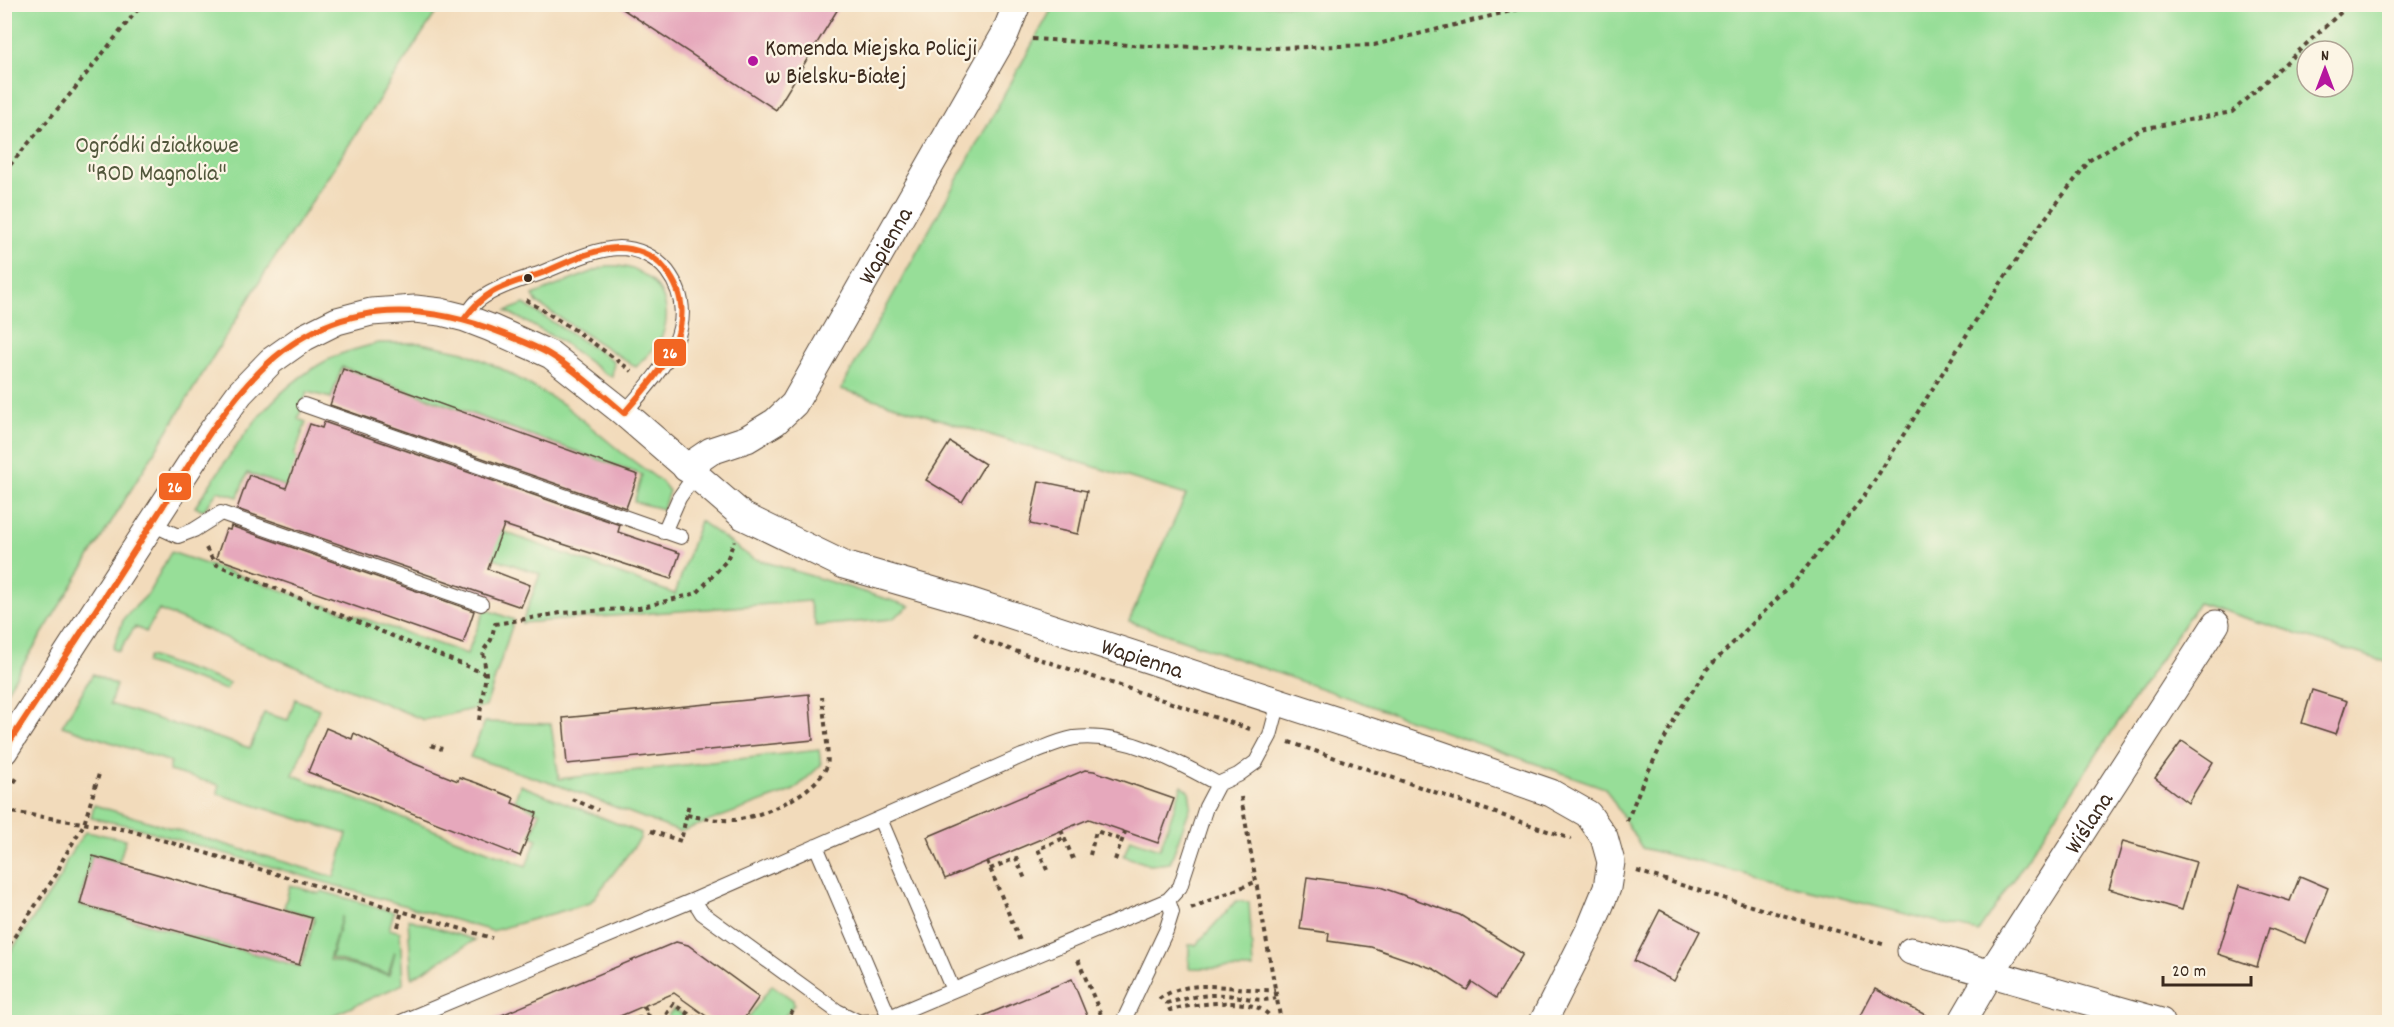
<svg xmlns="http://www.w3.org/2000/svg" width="2394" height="1027" viewBox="0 0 2394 1027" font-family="Dekko,sans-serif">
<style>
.green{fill:#97de98;stroke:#69845b;stroke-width:1.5;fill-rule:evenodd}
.building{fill:#e6a8bc}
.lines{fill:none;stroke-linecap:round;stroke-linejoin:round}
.service-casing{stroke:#564536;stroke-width:16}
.minor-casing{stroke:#564536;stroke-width:29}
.path{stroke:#564536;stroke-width:4;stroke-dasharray:4.5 4.5;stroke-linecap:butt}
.service{stroke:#fff;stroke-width:14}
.minor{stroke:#fff;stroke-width:27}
.bus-1-casing{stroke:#fcf5e5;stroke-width:10}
.bus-1{stroke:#f26522;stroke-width:6}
.poi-dot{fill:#b5179e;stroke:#fcf5e5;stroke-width:2}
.bus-dot{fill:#3b2a1e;stroke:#fcf5e5;stroke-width:2}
.labels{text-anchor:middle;stroke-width:4.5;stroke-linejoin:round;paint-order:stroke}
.poi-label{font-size:24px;fill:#3b2a1e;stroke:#fcf5e5;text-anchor:start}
.park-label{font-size:24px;fill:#52573c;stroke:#fcf5e5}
.street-label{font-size:24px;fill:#3b2a1e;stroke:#fcf5e5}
.line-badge{stroke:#fcf5e5;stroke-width:2}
.badge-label{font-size:16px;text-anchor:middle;font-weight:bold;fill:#fff}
</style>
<rect width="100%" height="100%" fill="#fcf5e5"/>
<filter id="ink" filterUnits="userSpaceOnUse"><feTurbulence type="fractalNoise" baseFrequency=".0167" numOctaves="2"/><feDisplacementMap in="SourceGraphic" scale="12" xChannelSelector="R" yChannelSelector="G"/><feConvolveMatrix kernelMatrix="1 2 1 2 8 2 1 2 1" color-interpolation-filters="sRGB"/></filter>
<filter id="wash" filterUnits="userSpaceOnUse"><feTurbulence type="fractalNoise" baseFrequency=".008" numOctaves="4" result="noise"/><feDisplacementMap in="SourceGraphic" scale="24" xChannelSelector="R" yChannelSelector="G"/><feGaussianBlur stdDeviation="1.35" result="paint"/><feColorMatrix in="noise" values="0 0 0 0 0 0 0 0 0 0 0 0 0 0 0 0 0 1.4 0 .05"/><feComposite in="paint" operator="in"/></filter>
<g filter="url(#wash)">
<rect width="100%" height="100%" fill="#f2dbbb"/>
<!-- green -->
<path class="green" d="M5 4 441 5 268 268 5 694Z
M1054 5H2389V663L2198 603 1978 932 1642 848 1605 788 1129 621 1186 495 841 389ZM2307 51H2343V87H2307Z
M607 266C644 263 675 292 664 330 660 345 645 357 636 367L537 303 533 295Z
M524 304 614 361 612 377 604 373 559 340 506 311Z
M378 343H421L464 352 502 369 563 404 621 452 662 482 669 491 663 509 634 502 642 475 342 367 331 398 307 392 298 419 306 422 294 456 675 594 700 521 752 558 910 606 892 619 816 626 809 601 522 623 540 574 247 473 238 497 218 491 204 510 195 507C235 448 270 385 338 355 351 350 365 347 378 343Z
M171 552 467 654 485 609 514 620 486 706 424 720 159 610 146 632 135 627 119 651 113 649 124 618 148 594Z
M149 656 229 683 226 690 146 663Z
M93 674 116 685 110 704 250 748 264 713 288 720 295 699 319 709 293 775 526 866 537 839 531 836 540 813 515 800 520 785 641 833 640 839 590 903 492 931 131 826 91 818 94 805 334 877 347 834 218 794 219 785 169 771 171 762 62 726Z
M485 722 551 724 559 779 819 750 821 765 794 790 680 832 560 786 470 757Z
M1182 785 1189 791 1191 805 1170 863 1150 865 1124 856 1130 839 1160 849Z
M85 832 126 839 119 862 92 855 79 905 301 967 315 917 284 908 290 885 320 894 321 891 394 912 389 929 400 932 403 984 318 1022H5V960L61 877 66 861ZM342 916 331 958 388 974 395 952 389 975 329 960Z
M1236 901 1249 902 1253 969 1189 968V945H1196Z
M408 919 475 940 412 978Z
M772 985 793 1000 794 1004 781 1022H745Z
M674 1009 694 1022H666L669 1014Z"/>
<g id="blocks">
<!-- building -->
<path class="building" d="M615 4H841L776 110Z
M343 369 638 475 626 508 330 405Z
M324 422 620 525 618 532 680 553 671 579 504 525 488 569 530 585 521 607 237 509 249 475 286 488 310 424 322 428Z
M950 442 985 464 962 502 926 480Z
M1039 481 1087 491 1078 534 1030 524Z
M231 526 474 611 463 644 216 558 226 529 230 530Z
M2312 690 2347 701 2336 734 2302 723Z
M809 694 813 740 567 764 563 718Z
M326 728 352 739 354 733 410 762 458 781 459 777 477 783 514 798 512 803 537 813 520 856 308 772Z
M2182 741 2213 762 2188 803 2155 778Z
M1085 770 1094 771 1174 799 1158 843 1089 819 945 879 927 837Z
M2123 841 2196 862 2182 910 2109 889Z
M93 856 312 918 299 965 80 904Z
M2300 876 2328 888 2306 943 2269 928 2257 967 2218 954 2239 885 2290 901Z
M1307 877 1380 887 1460 915 1523 954 1496 998 1472 982 1467 990 1434 969 1371 947 1328 941 1329 933 1300 929Z
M1660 910 1700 931 1674 981 1634 961Z
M676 942 688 945 759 997 741 1023H716L674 993 604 1023 485 1022Z
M1072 979 1090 1023H970L969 1022Z
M1875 989 1941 1023H1857Z"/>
</g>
</g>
<g filter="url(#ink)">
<use href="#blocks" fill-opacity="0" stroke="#564536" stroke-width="1.5"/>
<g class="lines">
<defs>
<path id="service" d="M465 318C469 313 473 304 479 300 496 287 521 280 541 273 566 263 593 249 619 248 637 248 656 257 667 271 707 324 658 374 624 413
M304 405 681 537
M152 524 178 536 194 530 221 513 481 604
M664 532 679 498 695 475
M880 819 953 990
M816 846 889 1017
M694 900 702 913 837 1011 859 1022 880 1021 1168 900 1180 887 1206 807 1218 784 1238 775 1256 762 1270 736 1279 702
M401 1022 694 900 1022 756C1038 751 1057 741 1074 738 1124 732 1176 761 1218 784
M1123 1022 1166 931 1172 912 1168 900"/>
<g id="minor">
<path id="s1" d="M686 468 711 451 747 439 775 422 794 404 1005 34 1017 4"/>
<path id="s2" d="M4 751 210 434 240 393 271 361 305 337 337 321 371 312 415 309 441 312 465 318 491 328 551 355 624 413 743 516 844 565 969 601 1436 753 1551 793 1588 814 1604 837 1611 862 1607 888 1591 927 1543 1022"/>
<path d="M1911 951 2161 1022"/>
<path id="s3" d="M1962 1022 1990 974 2216 624"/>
</g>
</defs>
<!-- service casing -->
<use href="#service" class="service-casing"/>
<!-- minor casing -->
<use href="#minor" class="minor-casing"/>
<!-- path -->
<path class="path" d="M1032 39 1147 46 1274 48 1374 45 1539 4
M4 172 72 92 142 4
M526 300 578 332 632 371
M206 548 215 564 486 674
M974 634 985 641 1250 729
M479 720 486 674 483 651 491 640 495 624 561 613 639 608 697 593 727 560 734 541
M1289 742 1571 839
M431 745 442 749
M4 797 17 778
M1241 797 1281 1022
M572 799 598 810
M4 811 128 830 492 938
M687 815C702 818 718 821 733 820 762 817 815 794 827 766 830 758 823 709 822 697
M1627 821 1642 784 1677 714 1707 669 1796 580 1866 494 1976 320 2037 229 2090 160 2141 129 2232 112 2350 4
M1061 830 1073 859
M651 831 681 841 689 803
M1090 855 1096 831 1122 840
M1115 860 1125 832
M987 861 1020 941
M990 869 1016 858 1025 879
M1047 870 1038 849 1064 838
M1637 871 1713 895 1886 945
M1191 908 1255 882
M398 927 402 910
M4 952 56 875 63 859 84 824 99 774
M1078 960 1102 1017
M1159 999C1191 975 1238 992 1275 990
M644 1006 652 1022
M697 1020 701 1013
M629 1022 648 1014
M661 1022 673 1004 701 1022
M785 1022 795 1008
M1273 1022C1263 993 1193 1004 1170 1010L1167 1003C1186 998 1205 994 1224 995 1243 996 1258 1003 1276 998"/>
<!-- service -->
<use href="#service" class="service"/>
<!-- minor -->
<use href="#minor" class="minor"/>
<defs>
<path id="bus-1" d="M4 750C56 672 107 593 158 514 189 466 219 412 260 371 331 300 416 299 504 334 519 340 535 346 549 354 576 370 600 393 624 413 658 374 708 321 665 269 654 255 634 247 616 248 590 250 566 263 542 273 509 285 487 287 465 318"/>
</defs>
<!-- bus-1 casing -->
<use href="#bus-1" class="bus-1-casing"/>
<!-- bus-1 -->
<use href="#bus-1" class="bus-1"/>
</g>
</g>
<!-- markers -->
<circle class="poi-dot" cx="753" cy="61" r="6"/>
<circle class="bus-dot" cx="528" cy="278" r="5"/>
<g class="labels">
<!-- poi labels -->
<g class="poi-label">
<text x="765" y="55">Komenda Miejska Policji<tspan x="765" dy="28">w Bielsku-Białej</tspan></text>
</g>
<!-- park labels -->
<g class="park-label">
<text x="157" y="152">Ogródki działkowe<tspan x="157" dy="28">"ROD Magnolia"</tspan></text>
</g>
<!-- street labels -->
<g class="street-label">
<text dy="8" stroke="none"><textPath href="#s1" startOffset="310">Wapienna</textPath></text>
<text dy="8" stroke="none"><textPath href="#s2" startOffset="1450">Wapienna</textPath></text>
<text dy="8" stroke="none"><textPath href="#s3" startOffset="236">Wiślana</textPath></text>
</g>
</g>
<g class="line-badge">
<rect x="653" y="338" width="34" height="29" rx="6" fill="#f26522"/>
<rect x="158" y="472" width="34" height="29" rx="6" fill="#f26522"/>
</g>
<g class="badge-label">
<text x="670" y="358">26</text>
<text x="175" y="492">26</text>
</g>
<!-- margin -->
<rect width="2394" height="1027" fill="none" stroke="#fcf5e5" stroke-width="24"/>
<!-- north arrow -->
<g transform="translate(2325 69)"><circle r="28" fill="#fcf5e5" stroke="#afa495" stroke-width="1.5"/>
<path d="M0-4.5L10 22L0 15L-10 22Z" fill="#b5179e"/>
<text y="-9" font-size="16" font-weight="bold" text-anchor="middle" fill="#3b2a1e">N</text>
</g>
<!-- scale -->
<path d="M2163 976v9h88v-9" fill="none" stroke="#3b2a1e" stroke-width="3"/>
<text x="2172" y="976" font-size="18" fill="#3b2a1e" stroke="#fcf5e5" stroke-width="4.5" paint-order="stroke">20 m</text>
</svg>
